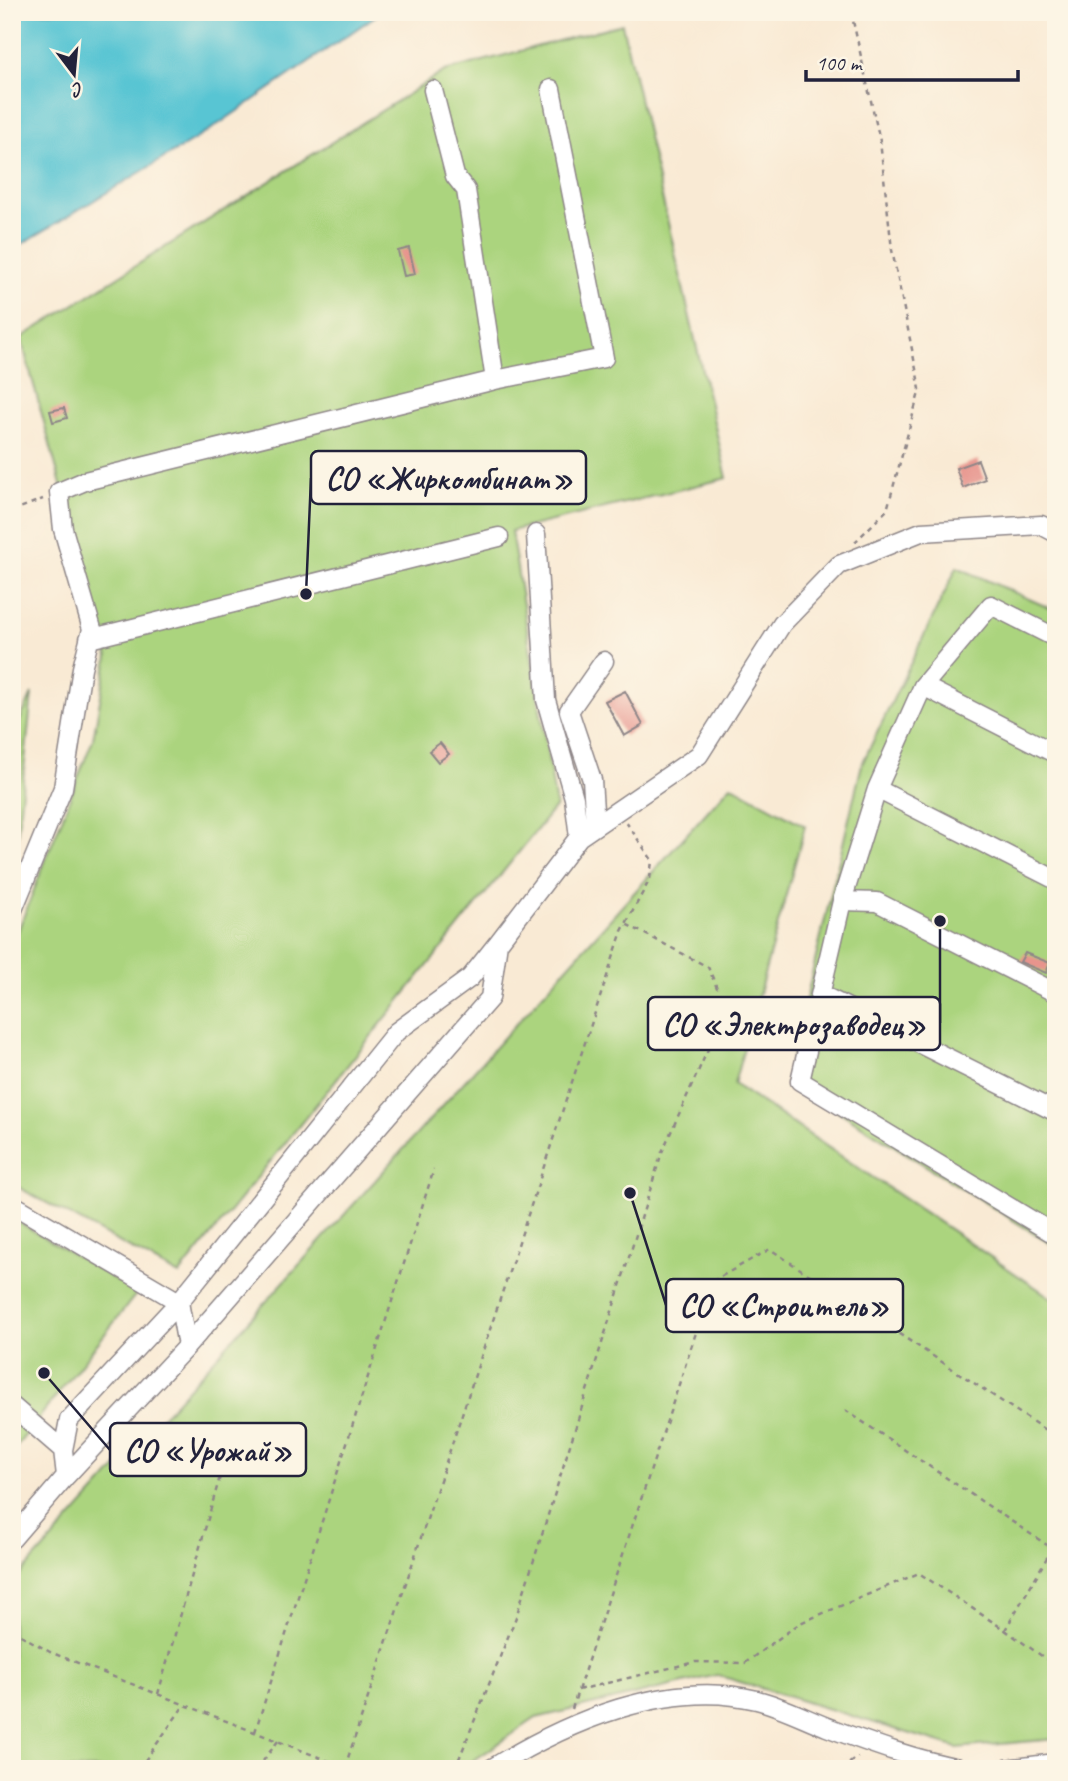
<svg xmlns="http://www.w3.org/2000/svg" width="1068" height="1781" viewBox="0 0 1068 1781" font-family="Caveat,sans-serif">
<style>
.green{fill:#abd47e;stroke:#667b5c;stroke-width:2}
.water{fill:#59c5d3;stroke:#3e7487;stroke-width:2}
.building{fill:#e7948d}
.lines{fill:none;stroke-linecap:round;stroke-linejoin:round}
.minor-casing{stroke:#8e8688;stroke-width:21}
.path{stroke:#8e8688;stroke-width:2.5;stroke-dasharray:5 5;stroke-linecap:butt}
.minor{stroke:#fff;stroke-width:18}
.leader{fill:none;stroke:#22223b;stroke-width:2.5}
.callout-dot{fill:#22223b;stroke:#fcf5e5;stroke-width:2.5}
.callout{fill:#fcf5e5;stroke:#22223b;stroke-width:2.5}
.callout-label{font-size:32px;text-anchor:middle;font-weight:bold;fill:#22223b}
</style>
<rect width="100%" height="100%" fill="#fcf5e5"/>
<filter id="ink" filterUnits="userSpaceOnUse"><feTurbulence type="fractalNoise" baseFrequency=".0143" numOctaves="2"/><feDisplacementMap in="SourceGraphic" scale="14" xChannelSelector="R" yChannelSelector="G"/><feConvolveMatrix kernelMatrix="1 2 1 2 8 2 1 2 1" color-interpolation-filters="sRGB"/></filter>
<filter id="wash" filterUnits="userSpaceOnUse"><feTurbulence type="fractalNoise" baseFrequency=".00686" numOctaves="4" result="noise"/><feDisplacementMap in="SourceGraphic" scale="28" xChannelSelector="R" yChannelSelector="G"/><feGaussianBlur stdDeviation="1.57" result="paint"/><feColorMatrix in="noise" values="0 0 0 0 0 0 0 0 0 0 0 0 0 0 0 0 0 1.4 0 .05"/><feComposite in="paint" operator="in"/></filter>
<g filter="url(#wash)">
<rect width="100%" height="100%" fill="#f9ead4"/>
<!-- green -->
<path class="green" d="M622 24 727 478 511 531 556 806 179 1275 12 1184V946L93 739 108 657 21 338 445 71Z
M957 567 1056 611V1247L787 1079 862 764Z
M32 694 17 838 12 851V737Z
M731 785 805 826 734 1084 1056 1301V1739L957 1748 717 1675 536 1718 461 1769H12V1584Z
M12 1218 137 1293 12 1452Z"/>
<!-- water -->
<path class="water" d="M12 12H381L207 132 12 250Z"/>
<g id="blocks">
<!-- building -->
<path class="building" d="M409 248 415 274 404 276 398 251Z
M64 408 67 418 53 422 50 411Z
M978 460 985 479 963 488 956 468Z
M625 691 643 725 624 736 605 701Z
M440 743 449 754 438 762 429 751Z
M1025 953 1050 963 1046 973 1020 962Z"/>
</g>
</g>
<g filter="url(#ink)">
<use href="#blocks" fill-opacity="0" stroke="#8e8688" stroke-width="2"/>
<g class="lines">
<defs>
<path id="minor" d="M433 90 455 176 466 190 495 380
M536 534 546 700 574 798 579 837
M1056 638 991 605 923 686 877 789 842 901 800 1081 1056 1235
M89 639 499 537
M923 686 1056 754
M877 789 1056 880
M595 825 592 780 569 711 604 661
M842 901 877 902 1056 993
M12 912 63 788 82 668 92 629 63 529 59 492 85 481 495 380 604 358 551 89
M822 995 1056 1112
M12 1204 179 1302 187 1346
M12 1406 63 1450
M66 1476 63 1450 69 1420 179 1302 396 1032 470 978 497 944
M12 1539 66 1476 187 1346 490 998 498 943 579 837 699 755 782 624 839 565 921 532 1041 525 1056 533
M491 1769C566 1722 668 1678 757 1700 781 1706 804 1718 827 1727 872 1744 916 1760 964 1769
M1006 1769 1056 1763"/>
</defs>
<!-- minor casing -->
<use href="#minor" class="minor-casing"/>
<!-- path -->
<path class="path" d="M851 12 880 141 892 250 920 389 887 510 855 542
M12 511 43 499
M845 1410 1056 1551
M12 1630 50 1652 349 1769
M1005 1630 1056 1666
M578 1690 695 1662 745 1663 800 1623 919 1573 1005 1630 1056 1542
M158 1694 235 1424
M572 1709 713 1281 770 1249 1056 1437
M255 1732 434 1169
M345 1767 622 931 650 879 652 860 626 822
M139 1769 185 1704
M257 1769 278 1741
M455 1769 516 1617 662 1152 726 1009 708 967 626 924
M841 1769 858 1757"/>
<!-- minor -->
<use href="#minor" class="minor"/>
</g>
</g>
<!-- callouts -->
<path class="leader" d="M306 594L311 478M940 921L940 1023M630 1193L666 1305M44 1373L110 1450"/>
<g class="callout-dot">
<circle cx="306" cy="594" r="7"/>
<circle cx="940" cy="921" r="7"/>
<circle cx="630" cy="1193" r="7"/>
<circle cx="44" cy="1373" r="7"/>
</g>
<g class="callout">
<rect x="311" y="451" width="275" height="53" rx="7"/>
<rect x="648" y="997" width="292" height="53" rx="7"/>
<rect x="666" y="1279" width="237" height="53" rx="7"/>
<rect x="110" y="1423" width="196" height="53" rx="7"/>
</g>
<g class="callout-label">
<text x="449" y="489">СО «Жиркомбинат»</text>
<text x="794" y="1035">СО «Электрозаводец»</text>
<text x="784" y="1316">СО «Строитель»</text>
<text x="208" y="1461">СО «Урожай»</text>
</g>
<!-- margin -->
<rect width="1068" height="1781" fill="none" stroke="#fcf5e5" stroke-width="42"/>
<!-- north arrow -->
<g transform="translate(74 74) rotate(164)" stroke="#fcf5e5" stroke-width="5" paint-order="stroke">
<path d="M0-5L12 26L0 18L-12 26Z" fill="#22223b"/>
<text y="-10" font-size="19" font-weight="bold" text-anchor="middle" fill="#22223b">С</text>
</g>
<!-- scale -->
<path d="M806 70v10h212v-10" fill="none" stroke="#22223b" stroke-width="3.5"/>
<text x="816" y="70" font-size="21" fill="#22223b" stroke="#fcf5e5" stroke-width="5" paint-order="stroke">100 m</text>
</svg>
